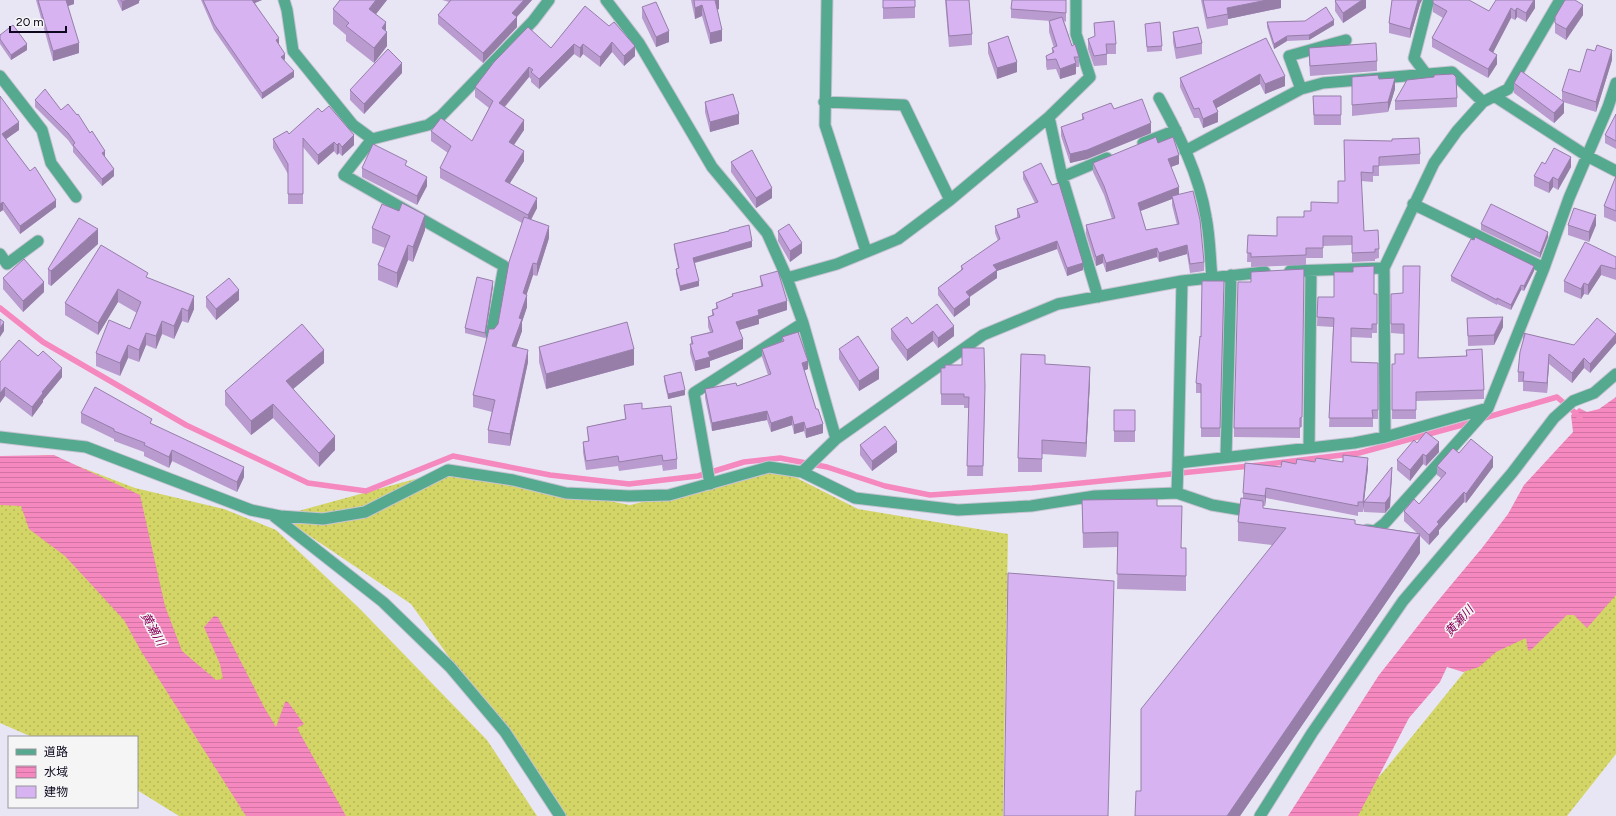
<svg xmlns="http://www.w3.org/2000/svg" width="1616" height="816" viewBox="0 0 1616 816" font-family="Figtree,'Noto Sans JP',sans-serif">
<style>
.grass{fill:url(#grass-dots)}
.water{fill:url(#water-rules)}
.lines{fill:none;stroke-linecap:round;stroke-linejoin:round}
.stream{stroke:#f588be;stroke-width:5.5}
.minor-casing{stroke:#c5c2d2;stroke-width:13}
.minor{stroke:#54a98e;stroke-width:11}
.wall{fill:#b99bcf;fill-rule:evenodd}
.shaded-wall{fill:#967ea9}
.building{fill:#d7b4f1;stroke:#967ea9}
.labels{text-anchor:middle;stroke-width:3;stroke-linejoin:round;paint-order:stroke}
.water-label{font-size:12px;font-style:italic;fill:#8a0059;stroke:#f5f5f5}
</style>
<defs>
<pattern id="grass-dots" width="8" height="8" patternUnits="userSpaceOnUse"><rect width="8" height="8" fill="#d3d566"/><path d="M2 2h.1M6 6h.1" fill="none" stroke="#b4b558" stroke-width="1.8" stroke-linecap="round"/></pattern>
<pattern id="water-rules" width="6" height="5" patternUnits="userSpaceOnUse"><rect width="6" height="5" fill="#f588be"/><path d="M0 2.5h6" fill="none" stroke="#d174a3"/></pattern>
</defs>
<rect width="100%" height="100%" fill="#e8e6f4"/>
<!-- grass -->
<path class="grass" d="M49 455 135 488 224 509 276 530 359 608 487 740 537 816H179L137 790V737H32L0 723V460Z
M779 469 858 509 1008 534 1003 816H558L531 771 411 604 280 516 448 470 630 505Z
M1616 583V754L1567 816H1343L1384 771 1500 628Z"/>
<!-- water -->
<path class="water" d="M1616 397V595L1587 628 1574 615H1567L1532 649 1528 651 1526 638 1496 652 1479 667 1463 672 1447 667 1440 682 1409 718 1358 816H1288L1379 675 1436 603 1482 548 1508 514 1524 485 1573 432 1571 415 1579 408 1587 412 1599 409Z
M54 455 140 495 165 606 182 651 216 680 223 679 220 664 204 627 214 616 218 617 264 707 276 727 285 702H288L304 724 297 728 346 816H246L141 651 124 620 65 556 29 529 21 506 0 505V456Z"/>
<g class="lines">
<!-- stream -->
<path class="stream" d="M0 308 43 342 186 425 308 483 366 491 453 456 550 475 629 484 698 476 744 462 780 458 827 467 885 486 930 495 1032 488 1260 465 1359 453 1473 422
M1481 419 1557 397 1580 417"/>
<defs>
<path id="minor" d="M284 0 287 10 293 51 353 125 372 139 428 125 441 116 533 21 549 0
M606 0 639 43 712 167 767 233 787 278 803 323 836 439
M827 0 825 125 866 251
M1426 74 1414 58 1428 3
M0 76 42 130 51 163 76 197
M1301 89 1289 56 1346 40
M1494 96 1587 156 1616 171
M1159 98C1179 135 1199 174 1206 217 1210 237 1210 257 1212 278
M824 102 904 105 950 200
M1049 117 1090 77 1076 34V0
M372 139 344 175 504 266 491 335
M1143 143 1176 130
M1185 151 1301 89 1323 83 1452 72 1483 102
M1062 177 1107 158
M1413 204 1544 268
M0 254 7 264 38 241
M1384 268 1385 437
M1290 271 1384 268 1434 163 1457 131 1483 102 1508 89 1560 0
M787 278 837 264 898 239 950 200 1049 117 1062 177 1098 297
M1182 281 1178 463 1354 443 1385 437 1488 408 1544 268 1569 198 1608 107 1616 83
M0 437 86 447 251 510 280 516 323 519 365 512 448 470 513 480 566 493 629 496 669 495 769 467 802 472 836 439 983 335 1058 304 1182 281 1265 272
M1309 448 1311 271
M1226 457 1231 275
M802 472 855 498 958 510 1031 506 1095 496 1177 493 1178 463
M710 484 694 393 803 323
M1177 493 1212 505 1254 512
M271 514 383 602 450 667 505 732 560 816
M1367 530 1375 531 1385 523 1488 408
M1260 816 1312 733 1403 601 1512 473 1554 418 1573 401 1594 393 1616 374"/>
</defs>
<!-- minor casing -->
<use href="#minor" class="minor-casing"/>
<!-- minor -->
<use href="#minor" class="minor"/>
</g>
<!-- wall -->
<path class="wall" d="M36 0H74V4L68 6 79 53 53 61Z
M117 0H140L139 1V3L122 11Z
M201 0H262L255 3 279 43 278 44 285 59 284 60 294 77 262 99 214 30Z
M340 0H387L376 14 386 31 387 46 374 63 346 41V35L333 24V9Z
M442 0H532L517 17V27L483 63 438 24V15L449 2Z
M691 0H719V9L717 10 722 41 710 44 702 16 695 19Z
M883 0H915V18L883 19Z
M945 0H969L972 34V45L949 47Z
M1066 0V22L1064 21 1072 46 1079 57V67H1076V74L1060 79 1056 69 1047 70 1046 66V56L1052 53V48H1054L1049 32V21H1051L1011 18V9Z
M1201 0H1281V8L1228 19V25L1207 29Z
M1366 0V8L1343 23 1335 11V1Z
M1392 0H1422L1420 4 1410 38 1389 33V23Z
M1535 0V8L1526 22 1517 17 1515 20 1511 18 1493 53 1497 64 1488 78 1432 47V38L1443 18 1433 12V3L1489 11Z
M585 6 635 56 624 66 612 52 600 67 583 54 580 58 574 54 539 89 531 82V79L529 77 505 107 524 130 514 145 524 161 509 184 537 208 531 220 549 238 537 276 533 275 526 295 527 307 522 322V331L516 347 528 362 510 446 488 443V430L492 412 473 407V395L494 329 498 324 522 223 440 178V168L448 153 431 141V131L472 141 489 108 475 97V87L551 48Z
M642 7 669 42 656 47 642 18Z
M1583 15 1566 40 1555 33V17Z
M1267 22 1334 25 1309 40 1287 41 1274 49 1267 27Z
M1094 23 1116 44V54H1107V65L1094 66 1088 49V39L1095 37Z
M1145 24 1162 46V51L1147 52Z
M1173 32 1202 43V54L1176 59 1173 42Z
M0 35 27 50 11 60 0 44Z
M1266 38 1285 86 1265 94 1260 84 1216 108 1218 122 1203 128 1199 118H1194L1180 87V78Z
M988 43 1017 72 997 79 988 53Z
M1309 48 1377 61V71L1310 76 1309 58Z
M1612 60 1596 112 1563 102 1564 113 1554 123 1514 93V83L1562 101V91L1580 72Z
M402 73 364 114 350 100V90Z
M1352 77 1379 79 1395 89 1388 112 1352 116Z
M0 96 19 130 6 139 56 207 20 234 3 210 0 212Z
M1313 96H1341V125H1314L1313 106Z
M1457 98V107L1395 110V101Z
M35 100 61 110 105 157 114 176 102 186 73 152V147L68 140 35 107Z
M705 102 739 124 710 132 705 112Z
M1114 109 1151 133 1087 159 1070 163 1061 136V127L1082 120V114Z
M1616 114V149L1605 143V135Z
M289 134 354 145 342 156 339 153 337 155 334 151 318 165 303 147V204H288V174L273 148V139Z
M1344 140 1420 154V164L1379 166V176H1373V182L1361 181 1364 231 1379 249V258L1375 259V261L1352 262V245L1323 246V258H1306V265L1251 267V262H1247L1248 235 1277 236 1311 211 1338 203 1345 181Z
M1158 143 1179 164 1171 167 1179 195 1204 262V271L1190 273 1187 254 1159 262 1157 257 1106 272 1103 263 1096 266 1086 234V225L1112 219 1104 195 1093 172V163ZM1172 199V205L1177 225 1146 230 1140 211Z
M731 162 772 198 756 208 731 172Z
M1545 164 1571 167 1558 190 1553 187 1549 193 1534 186V176Z
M407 166 427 186 417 205 362 177V168Z
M1023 172 1083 270 1067 276 1057 249 997 271V278L970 297V305L954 317 938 295V288L961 270V266L998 241 995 233V226L1017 217V209L1035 203 1023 179Z
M1616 176V222L1604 217V206Z
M399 211 425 230 413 262 408 260 397 288 378 280V265L385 248 372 243V228Z
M1481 224 1548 237 1540 258 1481 230Z
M1568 225H1596L1589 242 1568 235Z
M729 230 752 247 695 263 699 286 680 291 676 274V269L678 268 674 249V244L729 231Z
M778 231 802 253 790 262 778 241Z
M98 244 51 286 48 284V269Z
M1616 257V280L1601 275 1588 295 1584 294 1581 299 1564 292V281Z
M1304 269 1302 427H1300V438L1234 437V428L1251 282Z
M1534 271 1524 291 1521 290 1511 310 1497 304V305L1451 281V276Z
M760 276 787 310 759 319V324L739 330 743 349 710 361V367L695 371 690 353V344H691V337L710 332 708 327V317L712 315V310L716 308V303L732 296V294L761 286Z
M3 278 44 292 23 312 3 289Z
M148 278 194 309 188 323 182 321 174 339 162 334 156 349 146 345 139 362 128 358 120 376 96 366V353L130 329 137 313 118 302 98 335 65 315V303Z
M493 286 485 338 465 333V328Z
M1224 291 1220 437H1201V393H1196V383L1201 337Z
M1377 294V333H1372V338L1351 337V362L1378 363V419H1373V427H1329L1333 327 1317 326 1318 297H1334Z
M1391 294 1419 358 1466 356V350L1484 390V399L1416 401V419H1392V364H1395L1404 354V334L1391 333Z
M206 297 239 300 216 320 206 307Z
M1467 318 1503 327 1494 345 1468 346Z
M912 324 954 336 938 348 933 341 907 361 891 339V329Z
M1523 333 1574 345 1616 343 1590 373 1584 368 1572 383 1549 364 1547 393 1523 391V382H1518V372L1523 342Z
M782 337 808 369 804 371 823 433 806 438 804 431 794 434 792 425 771 432 767 420 712 431 705 398V389L737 386 768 375 762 357V349L782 341Z
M539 347 634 365 546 389 539 362Z
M839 349 879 379 859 391 839 359Z
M0 362 62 377 43 400V402L32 417 5 396Z
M324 363 293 389 335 450 319 467 273 418 251 435 225 405V391Z
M1045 364 1090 381 1086 457 1042 454V472H1018V458Z
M941 368 985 397 983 476H967L969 408H964V405H941Z
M664 376 685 395 668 399 664 381Z
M624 405 642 409 677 459V469L663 471 662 465 619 471 618 466 586 470 583 452V442L588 441 587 427 625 419Z
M1114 410H1135V442H1114Z
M81 413 152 424 244 477 237 492 172 461 169 468 144 456V452L114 441V439L81 423Z
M1417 443 1439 452 1426 466 1423 464 1410 481 1397 470V460Z
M860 445 897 452 872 471 860 455Z
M1459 453 1493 467 1466 503 1464 502 1439 530V534L1429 545 1420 536V553L1240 816H1135L1272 545 1238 541V522L1243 498V493L1281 467 1296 464 1315 462 1368 468 1364 501 1392 477 1390 507 1385 513 1364 512V506L1363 512H1358V516L1266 498 1265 506H1263V508L1355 524 1417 533 1404 521V511L1419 504 1441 478 1437 475V466Z
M1082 500 1157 506 1182 548H1186V591L1117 589 1118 547 1083 548Z"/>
<!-- shaded-wall -->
<path class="shaded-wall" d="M65 0H74V4L65 7Z
M127 0H140L139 1V3L122 11V2Z
M252 0H262L252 4Z
M376 0H387L369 23V9Z
M524 0H532L512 22V13Z
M715 0H719V9L715 10Z
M1267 0H1281V8L1228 19 1227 8Z
M1362 0H1366V8L1343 23V13Z
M1418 0H1422L1420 4 1410 38V29Z
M1534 0H1535V8L1526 22V13Z
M702 5V16L695 19V8Z
M1583 5V15L1566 40V29Z
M1511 8V18L1489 60V50Z
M1517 8V17L1515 20V11Z
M517 17V27L483 63V53Z
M1334 20V25L1309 40V35Z
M386 22V33L387 32V46L374 63V48L382 28Z
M722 30V41L710 44V33Z
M669 31V42L656 47V37Z
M1287 36V41L1274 49V44Z
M279 38V43L276 46V40Z
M612 42V52L600 67V57Z
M79 43V53L53 61V51Z
M27 44V50L11 60V55Z
M574 44V54L539 89V79Z
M583 44V54L580 58V48Z
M635 46V56L624 66V56Z
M1612 50V60L1596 112V102Z
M285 54V59L281 63V57Z
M1497 55V64L1488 78V69Z
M1017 62V72L997 79V68Z
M402 63V73L364 114V104Z
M1076 63V74L1060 79V69Z
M529 67V77L499 113V103Z
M294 71V77L262 99V93Z
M1260 74V84L1213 110V101Z
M1285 76V86L1265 94V84Z
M1395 78V89L1388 112V102Z
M1564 102V113L1554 123V113Z
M1218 112V122L1203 128V119Z
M739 114V124L710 132V122Z
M524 120V130L509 152V142Z
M19 122V130L2 142V134Z
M1151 123V133L1087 159 1070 163V154Z
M354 135V145L342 156V147Z
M334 142V151L318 165V155Z
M339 143V153L337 155V145Z
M105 151V158L102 153Z
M524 151V161L505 191V181Z
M1179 155V164L1168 168V159Z
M1571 157V167L1558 190V180Z
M114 169V176L102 186V179Z
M427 177V186L417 205V196Z
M1553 177V187L1549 193V183Z
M1179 187V196H1172V199L1138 212V203Z
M772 188V198L756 208V198Z
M537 198V208L528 225V215Z
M56 200V207L20 234V226Z
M3 202V210L0 212V204Z
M425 215V230L413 262V247Z
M1596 215V225L1589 242V232Z
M549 226V238L537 276V264Z
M98 229V244L51 286V271Z
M1548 232V237L1540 258V253Z
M752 241V247L693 263V258Z
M1057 241V249L997 271V278L966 299V292L993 265Z
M802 243V253L790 262V251Z
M408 245V260L397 288V273Z
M1187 245V254L1159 262V253Z
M1157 248V257L1106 272V263Z
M1103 254V263L1096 266V257Z
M533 263V275L523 306V293Z
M1083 263V270L1067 276V268Z
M1601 265V275L1588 295V285Z
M1534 266V271L1524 291V286Z
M493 281V286L485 338V333Z
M699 281V286L680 291V286Z
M44 282V292L23 312V301Z
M1584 283V294L1581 299V289Z
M1521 285V290L1511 310V305Z
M118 289V302L98 335V323Z
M239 290V300L216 320V309Z
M527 295V307L522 322V331L512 359V346L519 318Z
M194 296V309L188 323V311Z
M970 297V305L954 317V309Z
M787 301V310L759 319V324L736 331V322L758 310Z
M182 308V321L174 339V326Z
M1503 317V327L1494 345V335Z
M162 321V334L156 349V336Z
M4 322V331L0 337V328Z
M954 326V336L938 348V338Z
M933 331V341L907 361V350Z
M146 333V345L139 362V350Z
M1616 334V343L1590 373V364Z
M743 339V349L710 361V367L695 371V361L708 352Z
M128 345V358L120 376V363Z
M634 349V365L546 389V374Z
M324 350V363L286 395V381Z
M528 350V362L510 446V434Z
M1549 354V364L1547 393V383Z
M1584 358V368L1572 383V373Z
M808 361V369L802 371V363Z
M1090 367V381L1086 457V443Z
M62 368V377L43 400V402L32 417V407L42 392Z
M879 368V379L859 391V381Z
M5 387V396L0 403V393Z
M685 390V395L668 399V394Z
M273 404V418L251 435V421Z
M767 411V420L712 431V423Z
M792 416V425L771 432V423Z
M804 422V431L794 434V425Z
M823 424V433L806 438V429Z
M335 436V450L319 467V453Z
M897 442V452L872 471V461Z
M1439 442V452L1426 466V456Z
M172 450V461L169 468V457Z
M1423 454V464L1410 481V470Z
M1493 457V467L1466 503V494Z
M1368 458V468L1364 502 1363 512V502Z
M244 467V477L237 492V482Z
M1392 467 1390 507 1385 513V503Z
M1266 488V498L1265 506V496Z
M1464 492V502L1439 530V534L1429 545V535L1437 522Z
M1420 534V553L1240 816H1227Z"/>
<!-- building -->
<path class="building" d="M38 0H66L79 43 53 51Z
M121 0H127L122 2Z
M203 0H252L279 38 276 40 285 54 281 57 294 71 262 93 214 24Z
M340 0H376L369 9 386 22 382 28 387 32 374 48 346 26 349 23 333 9Z
M451 0H524L512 13 517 17 483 53 438 15Z
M694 0H715L722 30 710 33 702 5 695 8Z
M883 0H915V7L883 8Z
M946 0H969L972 34 949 36Z
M1012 0H1066V13L1011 9Z
M1203 0H1267L1227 8 1228 14 1207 18Z
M1336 0H1362L1343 13 1335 1Z
M1392 0H1418L1410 29 1389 23Z
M1433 0H1469L1489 11 1496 0H1534L1526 13 1517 8 1515 11 1511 8 1489 50 1497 55 1488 69 1432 38 1447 11 1433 3Z
M1565 0H1575L1583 5 1566 29 1555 23V17Z
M656 2 669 31 656 37 642 7Z
M585 6 609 26 614 22 635 46 624 56 612 42 600 57 583 44 580 48 574 44 539 79 531 72 533 70 529 67 499 103 524 120 509 142 524 151 505 181 537 198 528 215 440 168 451 146 431 131 441 118 472 141 493 101 475 87 494 62 528 27 551 48Z
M1326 7 1334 20 1309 35 1287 36 1274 44 1267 22 1305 21Z
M1062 17 1072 46 1075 44 1079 57H1074L1076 63 1060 69 1056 59 1047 60 1046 56 1054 52 1052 48 1057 46 1049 21Z
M1114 21 1116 44H1106L1107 54 1094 56 1088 39 1095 36 1094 23Z
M1160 22 1162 46 1147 47 1145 24Z
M13 25 27 44 11 55 0 39V35Z
M1198 27 1202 43 1176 48 1173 32Z
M1008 36 1017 62 997 68 988 43Z
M1266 38 1285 76 1265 84 1260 74 1213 101 1218 112 1203 119 1199 108 1194 109 1180 78Z
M1376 43 1377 61 1310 66 1309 48Z
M1597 45 1612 50 1596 102 1562 91 1569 69 1580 72 1587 49 1595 51Z
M388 49 402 63 364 104 350 90Z
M1521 71 1564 102 1554 113 1514 83Z
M1453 74 1456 77 1457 98 1395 101 1407 80 1434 77V75Z
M1378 75 1379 79 1395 78 1388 102 1352 105V77Z
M45 89 61 110 68 104 77 115 78 114 90 133 92 131 105 151 102 153 114 169 102 179 73 145 75 143 68 133 35 100Z
M733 94 739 114 710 122 705 102Z
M0 96 19 122 2 134 30 171 35 167 56 200 20 226 3 202 0 204Z
M1313 96H1341V115H1314Z
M1142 99 1151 123 1087 150 1070 154 1061 127 1084 119 1082 114 1111 103 1114 109Z
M329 106 354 135 342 147 339 143 337 145 334 142 318 155 303 138V194H288V164L273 139 287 131 289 134 318 108 322 112Z
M1616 114V141L1605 135Z
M1156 137 1158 143 1173 137 1179 155 1168 159 1179 187 1138 203 1146 230 1179 224 1172 196 1193 191 1200 220 1204 262 1190 264 1187 245 1159 253 1157 248 1106 263 1103 254 1096 257 1086 225 1115 218 1104 186 1093 163Z
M1419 138 1420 154 1379 157V166H1373V173L1361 172 1364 231 1378 230 1379 249H1375V252L1352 253V236H1323V248H1306V255L1251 257V253H1247L1248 235 1277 236V217H1304V211H1311V202L1338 203V181H1345L1344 140 1392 141V139Z
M373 144 407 161 405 165 427 177 417 196 362 168Z
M1554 148 1571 157 1558 180 1553 177 1549 183 1534 176 1542 162 1545 164Z
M752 150 772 188 756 198 731 162Z
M1041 163 1052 185 1059 183 1083 263 1067 268 1057 241 993 265 997 270 966 292 970 297 954 309 938 288 963 269 961 266 1000 239 995 226 1020 217 1017 209 1038 202 1023 172Z
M1616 176V211L1604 206Z
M402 203 425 215 413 247 408 245 397 273 378 265 390 236 372 228 382 204 399 211Z
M1491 204 1548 232 1540 253 1481 224Z
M1574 208 1596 215 1589 232 1568 225Z
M524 217 549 226 537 264 533 263 523 293 527 295 519 318 522 319 512 346 528 350 510 434 488 430 495 400 473 395 489 329H494L498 324 509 262Z
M79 218 98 229 51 271 48 269Z
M789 224 802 243 790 251 778 231Z
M749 225 752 241 693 258 699 281 680 286 676 269 679 268 674 244 729 231V230Z
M1475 237 1534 266 1524 286 1521 285 1511 305 1497 298V300L1451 276 1471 239 1474 240Z
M1585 242 1616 257V269L1601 265 1588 285 1584 283 1581 289 1564 281Z
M101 245 148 273 146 277 194 296 188 311 182 308 174 326 162 321 156 336 146 333 139 350 128 345 120 363 96 353 109 320 130 329 141 302 118 289 98 323 65 303Z
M24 259 44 282 23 301 3 278Z
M1374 266V294H1377V324H1372V329L1351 328V362L1378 363V410H1372L1373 418H1329L1334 318 1317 317 1318 297H1334V272H1353V267Z
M1403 266H1420L1418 358 1467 356 1466 350 1482 349 1484 390 1416 392V410H1392V364H1395V354H1404V324H1391V294L1403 293Z
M1304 269 1302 417 1300 418V428H1234L1238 282H1251V272Z
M778 271 787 301 758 310 759 315 736 322 743 339 708 352 710 357 695 361 690 344H693L691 337 713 332 708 317 714 315 712 310 718 308 716 303 733 296 732 294 763 286 760 276Z
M477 277 493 281 485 333 465 328Z
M229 278 239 290 216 309 206 297Z
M1202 281H1224L1220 428H1201V384L1196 383 1200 336 1201 337Z
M937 304 954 326 938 338 933 331 907 350 891 329 907 317 912 324Z
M1503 317 1494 335 1468 336 1467 318Z
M1597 318 1616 334 1590 364 1584 358 1572 373 1549 354 1547 383 1523 381 1524 372H1518L1520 352 1525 334 1523 333 1574 345Z
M0 319 4 322 0 328Z
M627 322 634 349 546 374 539 347Z
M302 324 324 350 286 381 335 436 319 453 273 404 251 421 225 391Z
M798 332 808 361 802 363 816 409H818L823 424 806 429 804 422 794 425 792 416 771 423 767 411 712 423 705 389 736 383 737 386 771 374 762 349 784 341 782 337Z
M858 336 879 368 859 381 839 349Z
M19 340 38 356 43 351 62 368 42 392 43 393 32 407 5 387 0 393V362Z
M962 348H984L985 387 983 466H967L969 397H964V394H941V368H945V365H962Z
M1021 354 1045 355V364L1090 367 1086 443 1042 440V459L1018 458Z
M681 372 685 390 668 394 664 376Z
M95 387 152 419 150 423 244 467 237 482 172 450 169 457 144 445 145 443 114 431V429L81 413Z
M642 403V409L671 406 677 459 663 461 662 455 619 462 618 456 586 461 583 442 589 441 587 427 626 419 624 405Z
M1114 410H1135V431H1114Z
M885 426 897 442 872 461 860 445Z
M1426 432 1439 442 1426 456 1423 454 1410 470 1397 460 1414 440 1417 443Z
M1471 439 1493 457 1466 494 1464 492 1437 522 1439 524 1429 535 1404 511 1414 499 1419 504 1446 473 1437 466 1453 448 1459 453Z
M1343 455 1368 458 1363 502H1358V506L1266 488 1265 496 1243 493 1245 463 1281 467 1282 461 1296 464 1297 459 1315 462 1316 458 1343 462Z
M1392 467 1390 496 1385 503 1364 502Z
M1241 498 1263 501V508L1355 520V524L1420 534 1227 816H1135L1136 791H1141V709L1286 528 1238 522Z
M1157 499V506H1182L1181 548H1186V576L1117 574 1118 532 1083 533 1082 500Z
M1008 573 1114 581 1108 816H1004Z"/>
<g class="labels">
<!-- water labels -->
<g class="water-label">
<text transform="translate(1459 621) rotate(-48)" y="4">黄瀬川</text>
<text transform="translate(153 629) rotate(61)" y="4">黄瀬川</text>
</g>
</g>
<!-- legend -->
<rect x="8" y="736" width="130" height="72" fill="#f5f5f5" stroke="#98969f"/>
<rect x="16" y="749" width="20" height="6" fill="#54a98e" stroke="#98969f"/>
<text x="44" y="756" font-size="12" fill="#0c071d">道路</text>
<rect x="16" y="766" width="20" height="12" fill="url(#water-rules)" stroke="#98969f"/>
<text x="44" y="776" font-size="12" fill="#0c071d">水域</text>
<rect x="16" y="786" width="20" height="12" fill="#d7b4f1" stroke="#98969f"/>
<text x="44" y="796" font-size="12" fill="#0c071d">建物</text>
<!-- scale -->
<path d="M10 26v6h56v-6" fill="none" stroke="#0c071d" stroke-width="2"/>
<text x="16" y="26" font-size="12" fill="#0c071d" stroke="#f5f5f5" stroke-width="3" paint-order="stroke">20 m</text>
</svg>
